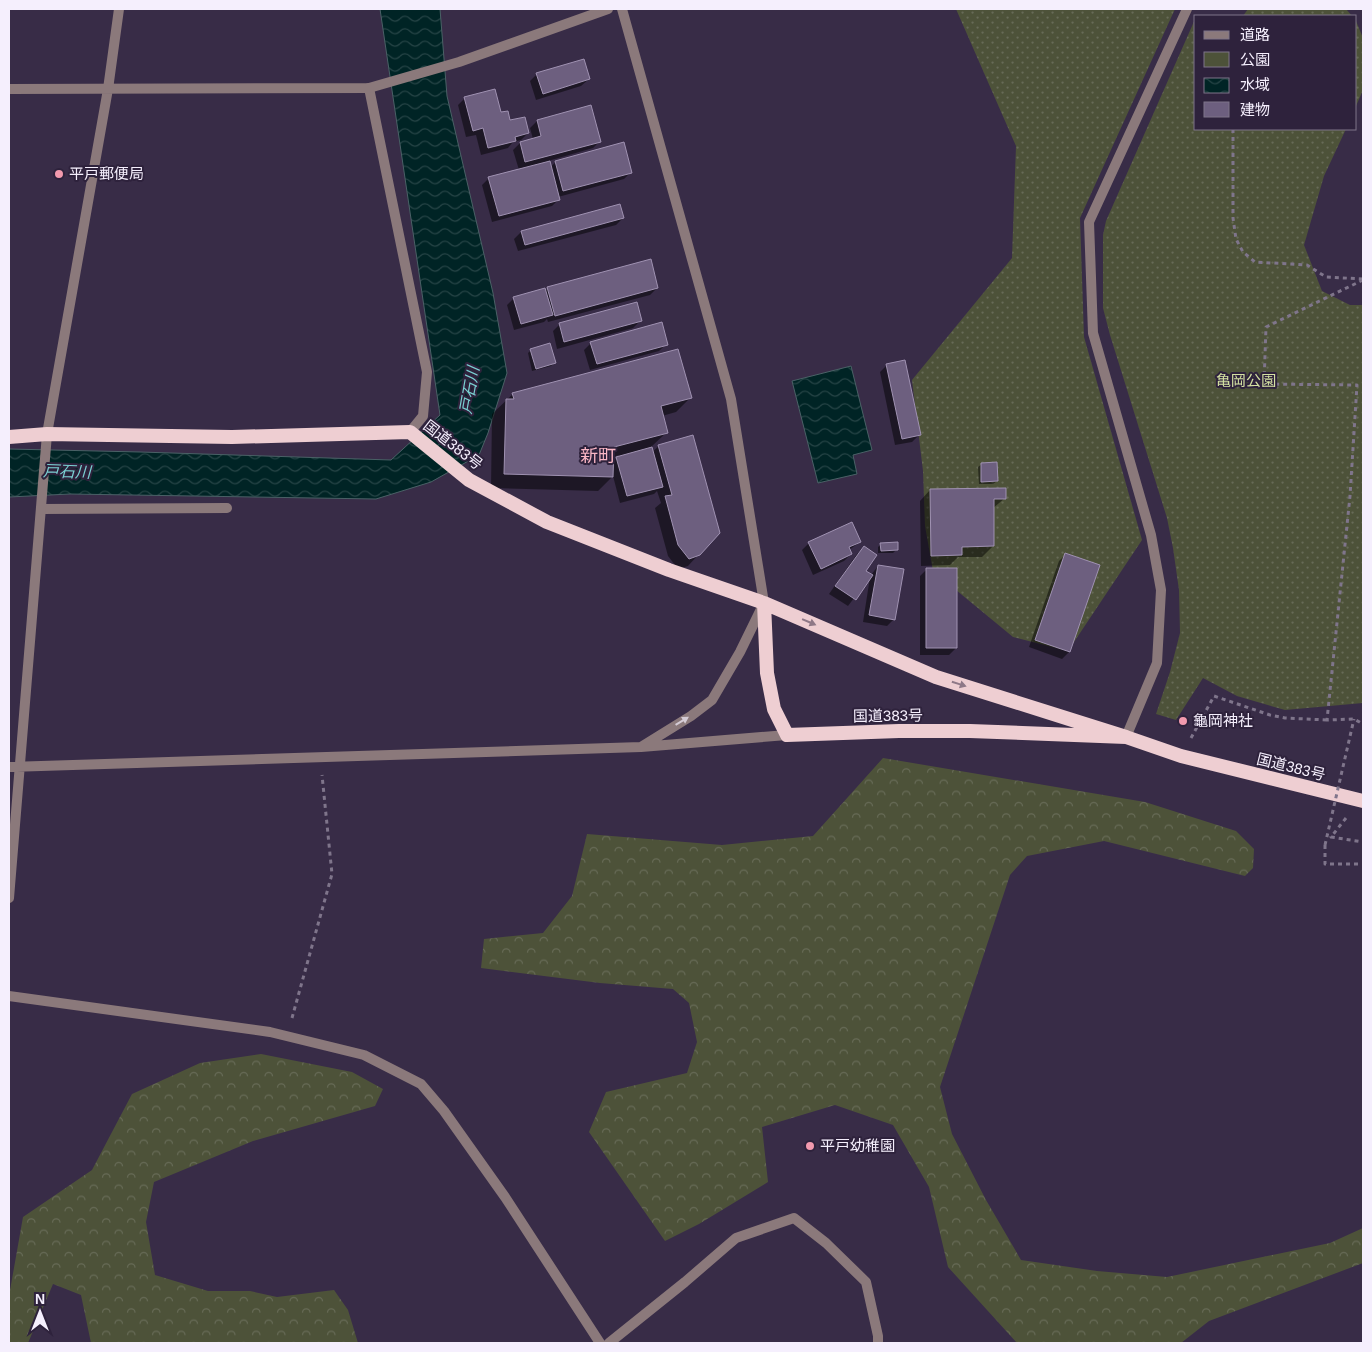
<svg xmlns="http://www.w3.org/2000/svg" width="1372" height="1352" viewBox="0 0 1372 1352" font-family="Helvetica,'Noto Sans JP',sans-serif">
<style>
.green{fill:url(#green-dots)}
.forest{fill:url(#forest-crowns)}
.water{fill:url(#water-waves);stroke:#4a6166}
.shadow{fill:#0007;fill-rule:evenodd}
.building{fill:#6d5f7f;stroke:#a092b2}
.lines{fill:none;stroke-linecap:round;stroke-linejoin:round}
.path{stroke:#7f758b;stroke-width:3;stroke-dasharray:4 4;stroke-linecap:butt}
.service{stroke:#8b797b;stroke-width:10}
.minor{stroke:#8b797b;stroke-width:10}
.tertiary{stroke:#8b797b;stroke-width:10}
.trunk{stroke:#eeced2;stroke-width:14}
.path-bridge{stroke:#7f758b;stroke-width:3;stroke-dasharray:4 4;stroke-linecap:butt}
.oneway{fill:#8e7887}
.oneway2{fill:#d5ccd6}
.poi-dot{fill:#f29aae;stroke:#2e223c;stroke-width:2}
.labels{text-anchor:middle;stroke-width:4;stroke-linejoin:round;paint-order:stroke}
.poi-label{font-size:15px;fill:#f5effd;stroke:#2e223c;text-anchor:start}
.park-label{font-size:15px;fill:#d4e1a2;stroke:#2e223c}
.street-label{font-size:15px;fill:#f5effd;stroke:#2e223c}
.water-label{font-size:16px;font-style:italic;fill:#7ad0d2;stroke:#2e223c}
.quarter-label{font-size:18px;fill:#fbb7c6;stroke:#2e223c}
</style>
<defs>
<pattern id="green-dots" width="8" height="8" patternUnits="userSpaceOnUse" patternTransform="scale(1.25)"><rect width="8" height="8" fill="#4d5239"/><path d="M2 2h.1M6 6h.1" fill="none" stroke="#676b57" stroke-width="1.8" stroke-linecap="round"/></pattern>
<pattern id="forest-crowns" width="20" height="18" patternUnits="userSpaceOnUse" patternTransform="scale(1.25)"><rect width="20" height="18" fill="#4d5239"/><path d="M2 6a3 3 0 1 1 6 0M12 15a3 3 0 1 1 6 0" fill="none" stroke="#676b57"/></pattern>
<pattern id="water-waves" width="16" height="10" patternUnits="userSpaceOnUse" patternTransform="scale(1.25)"><rect width="16" height="10" fill="#002425"/><path d="M0 5q4-4 8 0t8 0" fill="none" stroke="#264446"/></pattern>
</defs>
<rect width="100%" height="100%" fill="#382c47"/>
<!-- green -->
<path class="green" d="M956 9H1175L1080 218 1084 337 1142 540 1068 651 1013 637 933 571 925 526 923 471 912 380 1012 258 1016 146Z
M1248 9H1346L1352 16H1243Z
M1196 17V129H1346L1324 176 1304 245 1322 291 1350 305H1363V703L1285 710 1237 696 1203 678 1176 720 1156 714 1170 672 1180 633 1179 590 1173 548 1167 518 1110 335 1103 308V235L1106 221Z
M1356 21 1363 38V90L1356 106Z"/>
<!-- forest -->
<path class="forest" d="M883 758 1145 802 1236 831 1254 849 1253 868 1245 876 1104 841 1027 856 1010 875 940 1087 952 1134 986 1200 1021 1260 1097 1271 1167 1277 1330 1243 1363 1228V1263L1209 1321 1181 1343H1017L948 1267 929 1187 893 1125 835 1105 762 1127 768 1182 699 1224 665 1241 589 1132 606 1092 687 1073 697 1042 689 1003 673 989 600 983 481 968 484 939 543 933 572 896 587 834 722 845 813 836Z
M261 1054 352 1072 383 1089 375 1106 253 1141 154 1182 146 1222 155 1275 208 1291H250L277 1297 334 1290 348 1310 358 1343H91L81 1295 53 1284 28 1343H9V1296L23 1217 92 1170 132 1094 200 1063Z"/>
<!-- water -->
<path class="water" d="M380 9H440L447 96 493 293 507 373 488 433 479 455 431 482 376 499 70 494 9 497V449L140 452 391 460 440 415Z
M851 366 872 450 853 455 857 474 818 483 792 381Z"/>
<!-- shadow -->
<path class="shadow" d="M537 74 589 79 581 86 536 100 530 81Z
M465 98 501 114 510 122 528 133 521 140 513 142 508 148 481 155 476 135 466 137 458 105Z
M537 121 600 141 593 148 548 161 550 167 556 162 631 172 624 179 558 197 559 199 552 206 492 222 482 185 489 178 519 170 513 150 520 143 533 139 530 128Z
M623 218 616 225 518 251 514 239 521 232Z
M657 288 650 295 548 322 547 319 544 322 514 330 507 305 514 298 545 291 548 289Z
M640 321 633 328 557 349 553 331 560 324Z
M591 343 666 344 659 351 590 370 584 350Z
M531 350 554 363 551 366 532 371 528 353Z
M887 365 919 435 912 442 895 445 880 372Z
M513 394 690 398 676 412 662 416 667 432 651 447 652 452 659 446 699 554 688 566 678 569 668 556 655 508 661 503 657 491 654 494 620 503 613 476 598 491 491 488 492 414ZM619 455 613 462V457Z
M982 464 997 481 993 484H979L978 467Z
M930 490 1005 498 992 509 993 546 982 557H958L950 565 921 566 920 501Z
M860 542 849 550 851 554 844 561 813 575 802 550 809 543Z
M881 544 896 550 893 553H878V547Z
M864 548 865 571 871 575 878 566 894 619 887 626 863 622 870 577 848 606 829 594 857 554Z
M1066 554 1069 652 1062 659 1029 647 1059 561Z
M927 569 956 648 949 655H920V576Z"/>
<!-- building -->
<path class="building" d="M584 59 590 79 543 94 536 73Z
M495 89 501 112 508 111 510 120 525 117 529 133 515 137 516 141 488 148 483 128 473 131 464 97Z
M591 105 601 142 525 162 520 142 541 136 537 120Z
M624 142 632 173 563 191 555 161Z
M550 161 560 200 499 216 488 177Z
M620 204 624 218 525 245 521 231Z
M651 259 658 288 555 316 547 287Z
M545 288 553 315 521 324 513 297Z
M637 302 642 321 564 342 559 323Z
M662 322 668 345 597 364 590 342Z
M550 343 556 363 536 369 530 349Z
M678 349 692 398 661 406 668 433 614 447 613 477 504 474 506 399H514L512 393Z
M905 360 921 435 902 439 886 364Z
M693 435 720 533 700 555 689 559 678 545 665 496 672 495 658 445Z
M652 447 663 487 627 496 616 457Z
M997 462 998 481 981 482V463Z
M1006 488V499H994V546L962 547V555L931 556 930 489Z
M852 522 861 542 849 547 852 554 821 569 808 542Z
M898 542V550L881 551 880 543Z
M864 546 877 555 866 571 873 575 856 600 835 586Z
M1065 553 1100 565 1070 652 1035 640Z
M878 565 904 569 895 620 869 615Z
M926 568H957V648H926Z"/>
<g class="lines">
<!-- path -->
<path class="path" d="M1233 129V218L1236 239 1243 252 1255 262 1307 265 1326 277 1363 279
M1363 280 1266 327 1264 384 1357 385 1350 496 1327 720 1354 719 1363 724
M1191 738 1214 696 1270 715 1285 718 1327 720
M1346 818 1331 837 1363 842
M1325 845V864H1363
M292 1018 332 874 322 775"/>
<!-- service -->
<path class="service" d="M41 509 227 508"/>
<!-- minor -->
<path class="minor" d="M369 88 427 372 423 416 410 432
M1126 737 1157 663 1161 590 1151 535 1093 333 1089 222 1187 9
M9 996 270 1032 364 1055 421 1084 444 1111 505 1197 600 1343
M609 1343 685 1282 736 1238 794 1218 826 1243 866 1282 878 1336V1343"/>
<!-- tertiary -->
<path class="tertiary" d="M622 9 731 399 764 603 740 652 712 700 691 716 641 747
M9 89 369 88 459 62 608 9
M9 767 641 747 787 735
M9 898 47 434 108 89 119 9"/>
<!-- trunk -->
<path class="trunk" d="M9 437 47 434 232 437 410 432 469 480 547 522 669 570 764 603 936 677 1126 737
M764 603 767 673 774 709 787 735 899 731H970L1126 737 1181 756 1363 801"/>
<!-- path-bridge -->
<path class="path-bridge" d="M1325 845 1354 719"/>
</g>
<!-- one-way arrows -->
<defs><path id="oneway-solid" d="M-6-.8H1V-3.2L6.5 0L1 3.2V.8H-6Z" transform="scale(1.25)"/></defs>
<g class="oneway">
<use href="#oneway-solid" transform="translate(809 622) rotate(23)"/>
<use href="#oneway-solid" transform="translate(959 684) rotate(18)"/>
</g>
<use class="oneway2" href="#oneway-solid" transform="translate(682 721) rotate(-31)"/>
<!-- markers -->
<g class="poi-dot">
<circle cx="59" cy="174" r="5"/>
<circle cx="1183" cy="721" r="5"/>
<circle cx="810" cy="1146" r="5"/>
</g>
<g class="labels">
<!-- poi labels -->
<g class="poi-label">
<text x="69" y="179">平戸郵便局</text>
<text x="1193" y="726">龜岡神社</text>
<text x="820" y="1151">平戸幼稚園</text>
</g>
<!-- park labels -->
<g class="park-label">
<text x="1246" y="386">亀岡公園</text>
</g>
<!-- street labels -->
<g class="street-label">
<text transform="translate(453 445) rotate(38)" y="5">国道383号</text>
<text transform="translate(888 716) rotate(-1)" y="5">国道383号</text>
<text transform="translate(1291 767) rotate(14)" y="5">国道383号</text>
</g>
<!-- water labels -->
<g class="water-label">
<text transform="translate(469 390) rotate(-80)" y="6">戸石川</text>
<text transform="translate(67 471) rotate(2)" y="6">戸石川</text>
</g>
<!-- quarter labels -->
<g class="quarter-label">
<text x="598" y="462">新町</text>
</g>
</g>
<!-- border -->
<rect width="1372" height="1352" fill="none" stroke="#f5effd" stroke-width="20"/>
<!-- legend -->
<rect x="1194" y="15" width="162" height="115" fill="#2e223c" stroke="#7e7489"/>
<rect x="1204" y="31" width="25" height="8" fill="#8b797b" stroke="#7e7489"/>
<text x="1240" y="40" font-size="15" fill="#f5effd">道路</text>
<rect x="1204" y="52" width="25" height="15" fill="#4d5239" stroke="#7e7489"/>
<text x="1240" y="65" font-size="15" fill="#f5effd">公園</text>
<rect x="1204" y="78" width="25" height="15" fill="url(#water-waves)" stroke="#7e7489"/>
<text x="1240" y="90" font-size="15" fill="#f5effd">水域</text>
<rect x="1204" y="102" width="25" height="15" fill="#6d5f7f" stroke="#7e7489"/>
<text x="1240" y="115" font-size="15" fill="#f5effd">建物</text>
<!-- north arrow -->
<g transform="translate(40 1312)" stroke="#2e223c" stroke-width="4" paint-order="stroke">
<path d="M0-4L9 19L0 12L-9 19Z" fill="#f5effd"/>
<text y="-8" font-size="14" font-weight="bold" text-anchor="middle" fill="#f5effd">N</text>
</g>
</svg>
